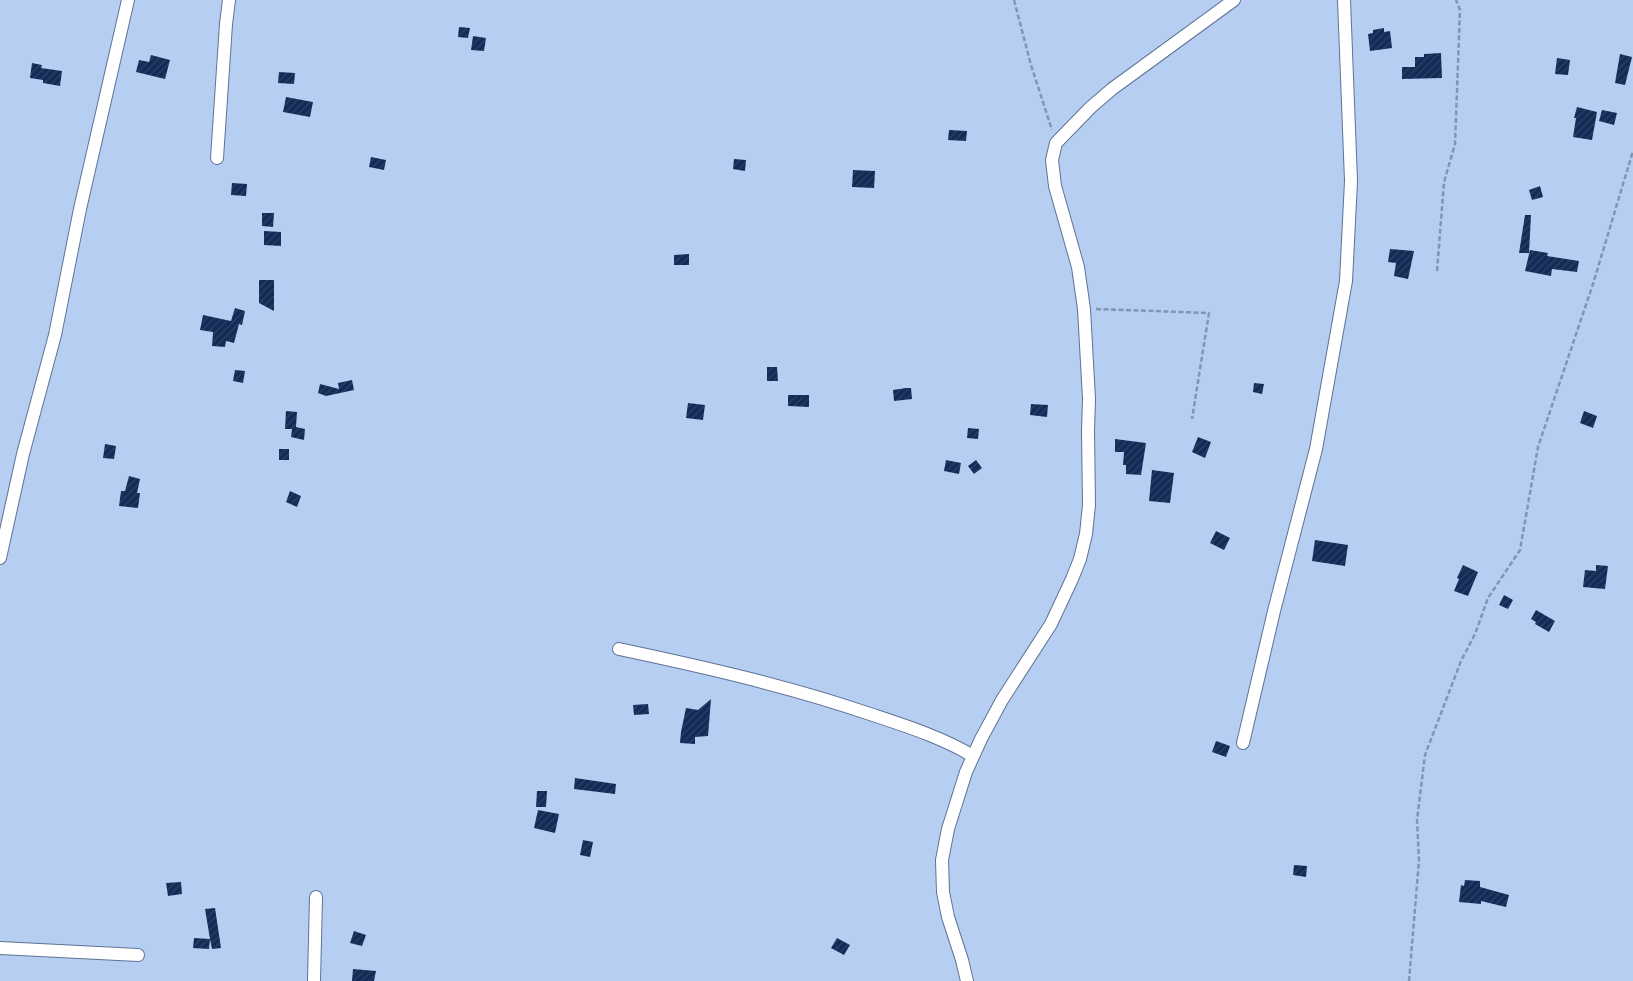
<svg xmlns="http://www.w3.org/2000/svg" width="1633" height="981" viewBox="0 0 1633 981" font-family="'PT Sans',sans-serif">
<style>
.building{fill:url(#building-hatch)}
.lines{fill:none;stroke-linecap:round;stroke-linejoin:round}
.minor-casing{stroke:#5e7295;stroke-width:14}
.path{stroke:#8395b2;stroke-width:2.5;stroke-dasharray:5 2.5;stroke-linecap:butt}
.minor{stroke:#fff;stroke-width:12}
</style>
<defs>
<pattern id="building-hatch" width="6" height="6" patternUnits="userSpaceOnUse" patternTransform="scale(1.25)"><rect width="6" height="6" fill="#132b56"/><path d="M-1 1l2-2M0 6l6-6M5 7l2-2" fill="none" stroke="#2c4166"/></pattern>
</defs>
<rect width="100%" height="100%" fill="#b7cef3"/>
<!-- building -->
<path class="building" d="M459 27 470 28 468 38 458 37Z
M1384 28V32L1390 31 1392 48 1370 51 1368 34 1373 33V30Z
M473 36 486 38 484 51 471 50Z
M1441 53 1442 78 1402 79V67H1415V57H1424V54Z
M1620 54 1632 57 1625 85 1615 83Z
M151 55 170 60 165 79 136 72 139 60 149 62Z
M1557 58 1570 60 1568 75 1555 74Z
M32 63 42 65 41 68 62 71 60 86 43 83V80L30 78Z
M279 72 295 73 294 84 278 83Z
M286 97 313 102 310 117 283 112Z
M1577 107 1597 112 1592 140 1573 137 1576 118H1574Z
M1602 110 1617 113 1614 125 1599 121Z
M949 130 967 131 966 141 948 140Z
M371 157 386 160 384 170 369 167Z
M734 159 746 160 745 171 733 169Z
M853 170 875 171 874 188 852 187Z
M232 183 247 184 246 196 231 195Z
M1540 186 1543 197 1532 200 1529 190Z
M262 213H274L273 227 262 226Z
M1525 215H1531L1529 253H1519Z
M264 231 281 232V246L264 245Z
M1390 249 1414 251 1408 279 1394 276 1396 263 1388 262Z
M1530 250 1548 253 1547 256 1579 261 1577 272 1552 269 1551 276 1525 271Z
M689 254V265H674V255Z
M259 280H274V311L259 303Z
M235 308 245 311 242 325 239 324 234 343 226 341 225 347 212 346 213 332 200 330 203 315 231 321Z
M767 367H777L778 381H767Z
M235 370 245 371 243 383 233 381Z
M352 380 354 390 326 396 318 393 320 384 339 389 338 383Z
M1254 383 1264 384 1262 394 1253 392Z
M906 388H911L912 399 894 401 893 390Z
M788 395H809V407L788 406Z
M688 403 705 405 703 420 686 418Z
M1031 404 1048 405 1047 417 1030 415Z
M286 411 297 412 296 427 305 429 304 440 291 437 292 429H285Z
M1584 411 1597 416 1593 428 1580 423Z
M968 428 979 429 978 439 967 438Z
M1198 437 1211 442 1205 458 1192 452Z
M1115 439 1146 443 1141 475 1126 474V465H1123L1124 452H1115Z
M105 444 116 446 114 459 103 458Z
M279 449H289V460H279Z
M946 460 961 463 959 474 944 471Z
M976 460 982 468 974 474 968 466Z
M1152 470 1174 473 1170 503 1149 501Z
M129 476 140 479 137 493H140L138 508 119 506 121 491H125Z
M290 491 301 496 297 507 286 502Z
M1216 531 1230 538 1224 550 1210 543Z
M1315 540 1348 545 1345 566 1312 561Z
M1463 565 1478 572 1468 596 1454 591 1459 579 1457 578Z
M1596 565 1608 566 1605 589 1583 587 1585 570 1596 571Z
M1504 595 1513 600 1508 609 1499 605Z
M1536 610 1555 621 1549 632 1535 624 1536 622 1531 619Z
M711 699 708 736 695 737V744L680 743 681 732 686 708 698 710Z
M648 704 649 714 634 715 633 705Z
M1216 741 1230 746 1226 757 1212 752Z
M575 778 616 784 615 794 574 789Z
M537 791H547L546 807H536Z
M538 810 559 814 555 833 534 828Z
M583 840 593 842 590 857 580 855Z
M1294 865 1307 866 1306 877 1293 875Z
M1465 880 1480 881V887L1509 895 1506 907 1481 901V904L1459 902 1461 885 1464 886Z
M181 882 182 894 168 896 166 883Z
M215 908 221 948 212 949 210 939 209 949 193 948 194 938 210 939 205 909Z
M354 931 366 935 362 946 350 943Z
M837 938 850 945 844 955 831 948Z
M353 969 376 971 374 981H352Z"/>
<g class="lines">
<defs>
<path id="minor" d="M217 158 226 24 229 0
M0 558 23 454 55 335 80 209 128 0
M619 649C704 667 788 686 870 714 906 726 941 737 973 756
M1243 743 1274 611 1316 449 1346 281 1351 181 1344 0
M0 948 138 955
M314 981 316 897
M967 981 962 960 948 917 943 892 942 860 948 829 966 772 981 739 1002 700 1051 624 1072 579 1080 559 1086 534 1089 505 1088 431 1089 399 1084 309 1078 267 1055 186 1052 160 1056 143 1091 107 1112 89 1234 0"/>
</defs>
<!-- minor casing -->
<use href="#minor" class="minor-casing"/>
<!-- path -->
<path class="path" d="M1014 0 1031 65 1052 130
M1437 271 1444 182 1455 144 1460 10 1456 0
M1096 309 1209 313 1192 419
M1409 981 1419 860 1417 820 1425 755 1461 661 1475 634 1488 598 1520 550 1538 447 1593 284 1633 151"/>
<!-- minor -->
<use href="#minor" class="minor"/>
</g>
</svg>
